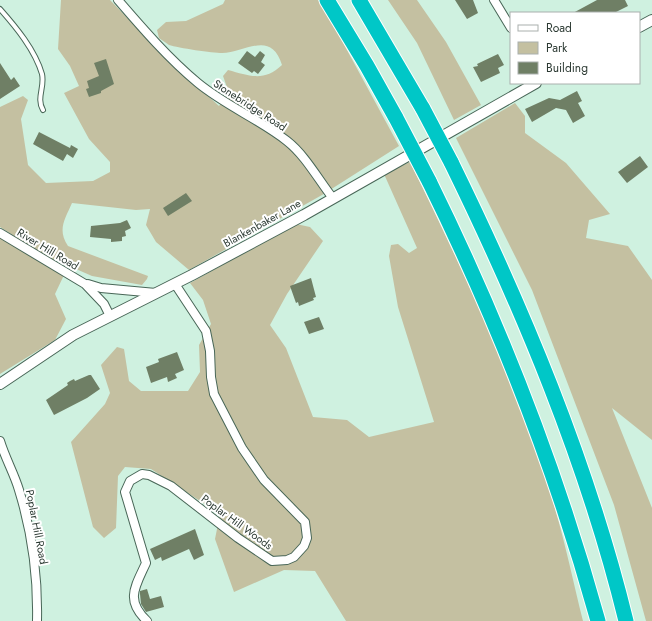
<svg xmlns="http://www.w3.org/2000/svg" width="652" height="621" viewBox="0 0 652 621" font-family="Jost,sans-serif">
<style>
.green{fill:#c4c0a1}
.building{fill:#6f7f65}
.lines{fill:none;stroke-linecap:round;stroke-linejoin:round}
.service-casing{stroke:#486657;stroke-width:6}
.minor-casing{stroke:#486657;stroke-width:10}
.tertiary-casing{stroke:#486657;stroke-width:12}
.motorway-casing{stroke:#fff;stroke-width:17}
.service{stroke:#fff;stroke-width:4}
.minor{stroke:#fff;stroke-width:8}
.tertiary{stroke:#fff;stroke-width:10}
.motorway{stroke:#00c7c7;stroke-width:15}
.motorway-bridge-casing{stroke:#fff;stroke-width:17;stroke-linecap:butt}
.motorway-bridge{stroke:#00c7c7;stroke-width:15}
.labels{text-anchor:middle;stroke-width:4;stroke-linejoin:round;paint-order:stroke}
.street-label{font-size:11px;fill:#2b3932;stroke:#fff}
</style>
<rect width="100%" height="100%" fill="#cff1e0"/>
<!-- green -->
<path class="green" d="M61 0H110L163 55 219 106 229 93 223 76 228 70C250 76 264 82 282 65 271 29 245 53 222 53 213 53 178 48 169 45 166 43 162 40 159 38L157 30 166 22 186 21 223 4 225 0H318L328 15 399 146 322 195 189 270 156 242 146 225 150 209 136 210 72 203C65 219 57 230 68 246L148 276 147 279 142 285 92 276 44 255 0 227V107L23 96 28 100 21 119 28 165 46 183 93 181 110 172V162L89 139 64 93 79 86 70 66 58 49Z
M388 0H417L446 42 481 105 454 120 417 43Z
M515 103 525 116V133L566 163 610 214 589 220 586 238 628 246 652 280V440L612 408 652 508V621H646L614 505 532 290 456 138Z
M410 162C462 268 513 376 549 489 563 532 572 577 583 621H346L315 571 284 570 234 592 215 539 220 514 151 469 125 467 118 476 116 528 104 538 93 527 71 442 105 404 110 393 101 365 117 347 124 349 129 381 141 391H188L200 372 199 345 211 324 203 300 190 283 296 224 310 227 323 241 287 294 270 325 286 348 313 417 347 420 369 437 434 422 398 307 389 256 391 245 398 244 409 253 417 248 384 174Z
M0 236 64 275 55 294 66 319 55 340 0 374Z"/>
<!-- building -->
<path class="building" d="M455 0H473L478 13 467 19Z
M597 0H625L628 6 614 13H573Z
M247 51 255 57 260 51 265 55 261 62 265 65 258 74 254 71 252 73 238 63Z
M498 54 504 65 498 68 500 73 481 82 473 67 478 66 477 64Z
M106 59 114 84 101 91V93L89 97 86 89 89 88 87 81 99 76 94 63Z
M0 63 11 80 14 77 20 86 0 99Z
M577 91 582 101 578 103 585 116 573 123 566 110 556 108 532 122 525 109 549 98 560 100Z
M39 132 70 148 71 145 78 149 73 158 67 154 63 161 33 144Z
M640 156 648 167 627 183 618 172Z
M186 193 192 201 168 216 163 208Z
M127 220 131 228 125 231 126 236 122 237V241L111 242V239L90 237 91 226 120 223Z
M311 278 316 297 313 298 314 300 299 306 298 302 296 303 290 286Z
M319 317 324 329 309 334 304 322Z
M177 352 184 370 175 374 177 378 168 382 167 377 151 383 146 367 159 362 158 359Z
M89 375H91L100 389 87 398 54 415 46 400 68 385 67 383 70 381 74 379 75 381Z
M195 529 204 555 194 560 189 549 162 561 161 557 155 560 150 549Z
M147 589 150 599 161 596 164 607 146 612 141 604 140 594V591Z"/>
<g class="lines">
<defs>
<path id="service" d="M0 9C16 27 35 50 42 74 45 87 36 98 43 110"/>
<path id="minor" d="M118 0C143 29 169 59 198 83 226 106 259 119 287 141 305 155 318 179 332 197
M494 0 511 28
M0 233 85 284 104 304 110 316
M88 284 101 288 156 293
M0 441C5 458 14 473 19 490 32 532 38 577 37 621
M147 621C125 600 135 587 146 563L125 492 130 481 142 474 149 475 171 486 238 538 272 561 287 560 294 557 304 546 307 538 305 522 264 480 242 448 214 394 211 377 210 351 206 331 175 284"/>
<path id="tertiary" d="M639 27 652 20
M0 384 73 335 192 275 304 215 536 83"/>
<path id="motorway" d="M327 0 367 66 396 118
M359 0 423 109
M451 162C523 309 587 462 626 621
M429 181C499 323 556 469 598 621"/>
</defs>
<!-- service casing -->
<use href="#service" class="service-casing"/>
<!-- minor casing -->
<use href="#minor" class="minor-casing"/>
<!-- tertiary casing -->
<use href="#tertiary" class="tertiary-casing"/>
<!-- motorway casing -->
<use href="#motorway" class="motorway-casing"/>
<!-- service -->
<use href="#service" class="service"/>
<!-- minor -->
<use href="#minor" class="minor"/>
<!-- tertiary -->
<use href="#tertiary" class="tertiary"/>
<!-- motorway -->
<use href="#motorway" class="motorway"/>
<defs>
<path id="motorway-bridge" d="M423 109 451 162
M396 118 429 181"/>
</defs>
<!-- motorway-bridge casing -->
<use href="#motorway-bridge" class="motorway-bridge-casing"/>
<!-- motorway-bridge -->
<use href="#motorway-bridge" class="motorway-bridge"/>
</g>
<g class="labels">
<!-- street labels -->
<g class="street-label">
<text transform="translate(250 105) rotate(33)" y="4">Stonebridge Road</text>
<text transform="translate(262 223) rotate(-29)" y="4">Blankenbaker Lane</text>
<text transform="translate(48 249) rotate(31)" y="4">River Hill Road</text>
<text transform="translate(237 522) rotate(36)" y="4">Poplar Hill Woods</text>
<text transform="translate(37 527) rotate(79)" y="4">Poplar Hill Road</text>
</g>
</g>
<!-- legend -->
<rect x="510" y="12" width="130" height="72" fill="#ffffff" stroke="#aab0ad"/>
<rect x="518" y="25" width="20" height="6" fill="#ffffff" stroke="#aab0ad"/>
<text x="546" y="32" font-size="12" fill="#2b3932">Road</text>
<rect x="518" y="42" width="20" height="12" fill="#c4c0a1" stroke="#aab0ad"/>
<text x="546" y="52" font-size="12" fill="#2b3932">Park</text>
<rect x="518" y="62" width="20" height="12" fill="#6f7f65" stroke="#aab0ad"/>
<text x="546" y="72" font-size="12" fill="#2b3932">Building</text>
</svg>
